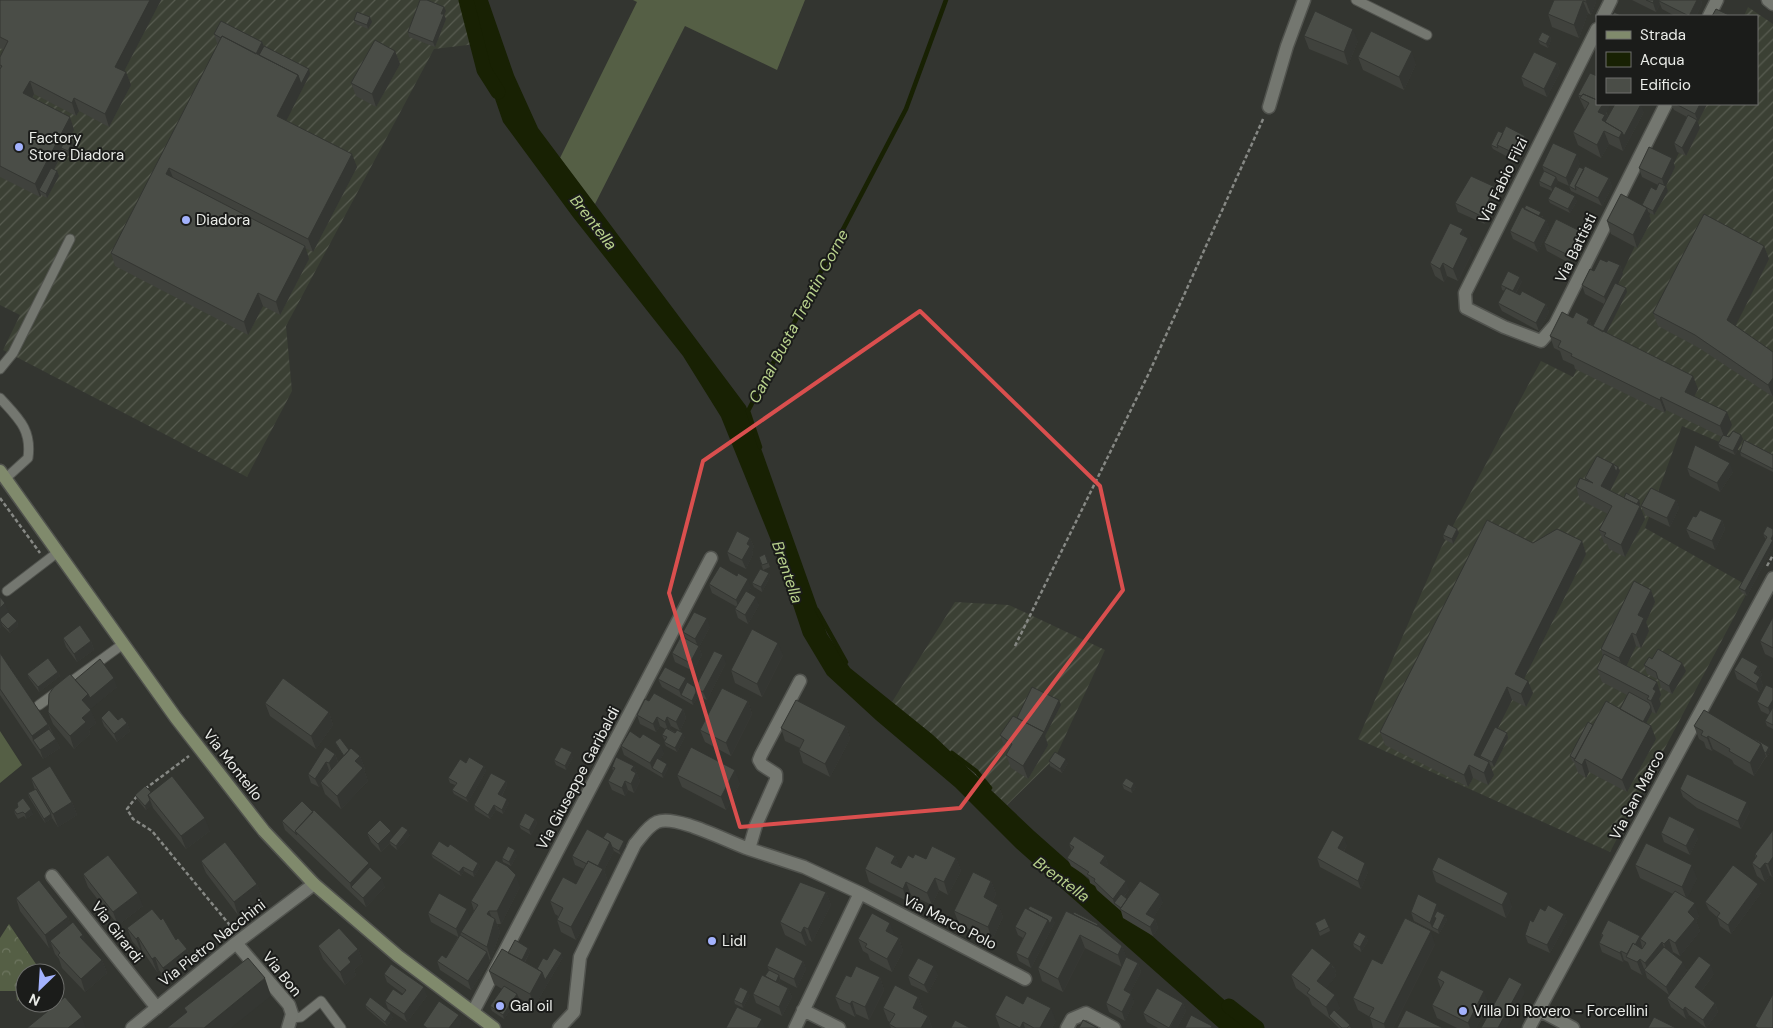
<svg xmlns="http://www.w3.org/2000/svg" width="1773" height="1028" viewBox="0 0 1773 1028" font-family="'DM Sans',sans-serif">
<style>
.industrial{fill:url(#industrial-furrows)}
.grass{fill:#555f45}
.forest{fill:url(#forest-crowns)}
.water{fill:#182103}
.lines{fill:none;stroke-linecap:round;stroke-linejoin:round}
.stream{stroke:#182103;stroke-width:4.5}
.canal{stroke:#182103;stroke-width:15}
.lane-casing{stroke:#51534e;stroke-width:11}
.street-casing{stroke:#51534e;stroke-width:15}
.secondary-casing{stroke:#51534e;stroke-width:15}
.path{stroke:#868884;stroke-width:2.5;stroke-dasharray:4 2.5;stroke-linecap:butt}
.lane{stroke:#747770;stroke-width:9}
.street{stroke:#747770;stroke-width:12}
.secondary{stroke:#808a6c;stroke-width:12}
.wall{fill:#40423d}
.shaded-wall{fill:#343632}
.building{fill:#4a4d47;stroke:#343632}
.marked{fill:none;stroke:#da4f4e;stroke-width:4;stroke-linejoin:round}
.poi-dot{fill:#a3b2fd;stroke:#1b1c1a;stroke-width:2}
.labels{text-anchor:middle;stroke-width:4;stroke-linejoin:round;paint-order:stroke}
.poi-label{font-size:15px;fill:#eaece8;stroke:#1b1c1a;text-anchor:start}
.street-label{font-size:15px;fill:#eaece8;stroke:#1b1c1a}
.water-label{font-size:16px;font-style:italic;fill:#b8d18c;stroke:#1b1c1a}
</style>
<defs>
<pattern id="industrial-furrows" width="10" height="10" patternUnits="userSpaceOnUse" patternTransform="scale(1.25)"><rect width="10" height="10" fill="#3b4034"/><path d="M-1 1l2-2M0 10L10 0M9 11l2-2" fill="none" stroke="#585c51"/></pattern>
<pattern id="forest-crowns" width="20" height="18" patternUnits="userSpaceOnUse" patternTransform="scale(1.25)"><rect width="20" height="18" fill="#555f45"/><path d="M2 6a3 3 0 1 1 6 0M12 15a3 3 0 1 1 6 0" fill="none" stroke="#6e7660"/></pattern>
</defs>
<rect width="100%" height="100%" fill="#333530"/>
<!-- industrial -->
<path class="industrial" d="M0 0H461L476 44 434 49 286 326 292 391 247 477 3 350 20 315 0 305Z
M1748 7 1773 24V465L1682 426 1645 528 1750 587 1610 852 1358 739 1441 548 1541 361 1573 377 1702 104H1757V16H1744Z
M955 602 1009 605 1105 650 1055 758 1007 805 933 735 892 702Z"/>
<!-- grass -->
<path class="grass" d="M633 0H805L777 70 685 26 595 204 560 158 637 2Z
M0 731 22 765 0 783Z"/>
<!-- forest -->
<path class="forest" d="M9 924 42 973H25V995L17 1001 16 991H0V938Z"/>
<!-- water -->
<path class="water" d="M461 0H488L514 75 538 128 746 406 827 634 850 668 933 735 1034 831 1256 1028H1219L1016 848 955 787 876 720 827 675 803 635 774 548 721 417 683 356 573 217 503 122Z"/>
<g class="lines">
<!-- stream -->
<path class="stream" d="M760 447 748 411 906 109 946 0
M817 610 846 662
M952 753 976 771 990 788"/>
<!-- canal -->
<path class="canal" d="M466 0 484 70 498 92
M1229 1006 1257 1028"/>
<defs>
<path id="lane" d="M1356 0 1427 35
M0 369 13 353 70 239
M0 398C18 418 32 429 28 458L5 479
M7 591 58 552
M39 705 123 644
M292 1018 301 1017 321 1001 341 1028"/>
<path id="street" d="M1768 0 1773 4
M1603 16 1611 0
M1709 16 1717 0
M1597 29 1465 293 1466 308 1504 327 1541 341 1555 325 1666 104
M1269 107 1287 46 1304 0
M52 876 157 1008
M860 893 1025 979
M236 943 289 1005 292 1014 288 1028
M803 1010 839 1028
M1539 1010 1573 1028
M473 1012 711 558
M132 1028 236 943 314 884
M559 1028 574 1012 580 957 635 844C641 837 648 826 657 822 676 814 728 842 749 849
M795 1028 860 893 804 867 749 849 756 825 776 780V774L762 765 759 760 761 755 800 681
M1067 1028 1072 1019 1086 1013 1114 1028
M1529 1028 1773 578"/>
<path id="secondary" d="M0 471 176 718 264 831 314 884 398 956 494 1028"/>
</defs>
<!-- lane casing -->
<use href="#lane" class="lane-casing"/>
<!-- street casing -->
<use href="#street" class="street-casing"/>
<!-- secondary casing -->
<use href="#secondary" class="secondary-casing"/>
<!-- path -->
<path class="path" d="M0 498 40 553
M1767 566 1773 555
M1015 646 1149 373 1264 117
M145 789 189 756
M137 796 127 809 133 819 152 831 233 929"/>
<!-- lane -->
<use href="#lane" class="lane"/>
<!-- street -->
<use href="#street" class="street"/>
<!-- secondary -->
<use href="#secondary" class="secondary"/>
</g>
<!-- wall -->
<path class="wall" d="M0 0H161L124 71 126 72 131 85 109 127 79 111 76 116 34 94 33 98 70 117 74 130 69 139 73 141 74 146 69 156 63 152 54 170 57 171 59 176 47 198 41 195 40 197 0 177V57L4 50 0 48Z
M1554 0H1596V2L1591 15 1588 13 1579 38 1552 27 1548 14Z
M1632 0H1701L1702 4 1696 16H1675L1662 9 1660 4 1656 12Z
M446 11 444 15 446 19 435 47 409 37 408 32Z
M354 20 372 22 368 29 356 24Z
M214 34 262 42 264 46 310 74 286 120 357 167 313 252 305 248 309 259 280 315 263 306 248 335 115 266 111 253 219 44 217 43Z
M1304 36 1358 41 1348 65 1309 49Z
M1550 36 1551 40 1548 48 1540 44 1538 40Z
M395 51 400 64 376 107 356 96 351 83Z
M1358 57 1416 64 1404 90 1363 70Z
M1557 63 1560 72 1547 97 1524 86 1521 77Z
M1590 73 1608 116 1606 120 1644 112 1623 151 1609 144 1601 158 1578 145 1573 132 1585 110 1578 95Z
M1671 104H1707L1698 122H1697L1700 128 1686 156 1677 152 1674 143 1687 117 1674 110Z
M1503 133 1525 136 1528 145 1519 163 1493 149 1491 145Z
M1672 158 1675 167 1666 186 1668 191 1654 215 1648 212 1651 221 1637 248 1611 234 1607 221 1642 206 1656 190 1658 185 1642 177 1639 168Z
M1580 163 1570 185 1584 169 1609 178 1612 187 1602 206 1571 191 1569 186 1558 181 1555 187 1577 201 1570 213 1550 203 1548 199 1552 191 1540 186 1539 181 1544 171 1542 166Z
M1498 195 1485 224 1458 212 1455 203Z
M1543 216 1542 218 1546 220 1549 228 1538 252 1513 239 1510 231Z
M1580 231 1583 240 1571 264 1547 251 1544 243Z
M1466 237 1473 251 1458 281 1447 276 1444 282 1435 276 1430 263Z
M1764 246 1769 259 1735 326 1773 352V397L1699 348 1658 326 1653 313Z
M1607 262 1620 265 1623 274 1618 284 1627 292 1606 333 1698 389 1694 396 1732 425 1726 436 1729 437 1743 439 1735 455 1720 448 1718 444 1722 437 1666 410 1665 413 1575 369 1574 365 1563 360 1560 351 1554 348 1550 336 1573 318 1589 319 1592 326H1593L1604 304 1585 294 1582 285 1594 271Z
M1522 281 1516 293 1520 295 1546 304 1549 312 1539 331 1502 311 1498 303 1505 291 1502 290 1501 285Z
M1740 452 1773 455V472L1741 456Z
M1687 468 1733 472 1720 492 1690 476Z
M1620 471 1610 491 1624 498 1640 504V506L1645 519 1625 557 1609 549 1607 544 1604 543 1599 530 1608 514 1580 500 1576 487 1586 480 1585 478Z
M1676 500 1679 508 1670 527 1645 515 1641 506Z
M1696 517 1722 520 1725 529 1715 550 1690 538 1686 529Z
M1773 529V547L1747 596 1741 592 1739 588 1766 539 1765 538 1763 534Z
M1459 533 1453 544 1444 539 1443 535Z
M750 538 754 547 752 550 753 554 746 569 730 561 727 552Z
M1582 541 1586 554 1524 678 1533 693 1526 707 1512 700 1498 728 1507 733 1508 738 1494 767 1490 765 1494 775 1488 785 1473 778 1468 787 1385 745 1380 732 1533 543Z
M765 554 770 567 763 570 759 557Z
M769 573 770 577 762 592 754 587 752 583Z
M709 584 751 588 748 592 759 605 748 624 738 618 735 609 737 607 712 593Z
M1651 590 1655 602 1646 622 1649 631 1641 648 1636 646 1626 666 1657 682 1661 695 1659 699 1661 704 1656 714 1652 712 1646 723 1656 739 1627 792 1589 772 1586 778 1578 773 1574 762 1572 761 1570 756 1593 725 1619 709 1627 695 1602 682 1597 669 1603 657 1601 649Z
M0 597 8 612 17 621 18 626 10 633 3 626 0 628Z
M1773 617V658L1765 654 1760 641Z
M710 627 699 647 702 655 693 671 675 662 672 653 686 639 683 632Z
M63 638 91 641 94 650 77 662 66 647Z
M0 653 48 724 60 748 43 759 0 695Z
M783 655 762 697 735 683 731 670Z
M1652 659 1682 663 1686 671 1672 694 1661 688 1659 680 1647 674 1644 665Z
M726 663 707 700 698 696 693 705 662 687 658 679 687 682 695 687Z
M1758 666 1762 675 1760 677 1763 686 1759 692 1737 679 1734 670Z
M58 672 60 676 39 692 29 678 27 674Z
M75 680 117 687 90 709 96 723 89 729 90 734 74 749 53 724 48 712Z
M1773 688V729L1767 726 1765 721 1769 715 1761 711 1757 702Z
M649 701 683 709 686 718 680 731 671 726 669 729 685 737 677 752 666 746 664 742 665 740 664 739 662 735 665 729 660 726 656 732 640 724 637 715Z
M748 701 752 714 731 756 705 742 700 730Z
M265 703 329 712 333 725 316 749 270 716Z
M1061 705 1045 736 1048 745 1028 779 1011 768 1006 755 1008 751 1005 748 1000 735 1017 718Z
M101 718 127 723 130 731 117 742 104 726Z
M846 726 850 739 830 777 803 763 799 750 800 748 785 741 781 728Z
M1694 726 1755 740 1769 747 1770 752 1767 757H1766L1754 776 1734 764 1732 760 1713 749 1712 751 1706 748 1704 742 1699 739Z
M335 742 360 756 365 769 364 770 368 781 341 809 325 794 321 783 319 787 311 783 308 774 335 754 338 762 344 756 337 746Z
M621 746 664 753 660 760 668 768 663 778 624 755Z
M573 757 566 770 556 765 554 760Z
M1049 761 1068 763 1062 773 1050 766Z
M466 763 484 766 486 771 468 802 454 794 452 790 455 785 450 783 448 778Z
M634 766 640 781 634 793 628 790 625 796 612 790 608 781 613 771 612 767Z
M677 775 740 783 726 810 682 787Z
M31 778 72 802 77 815 58 827 52 818 45 823 29 797 28 793 35 790Z
M506 781 507 785 502 796 509 803 503 814 496 810 490 819 475 810 474 805Z
M1122 784 1136 787 1132 793 1124 789Z
M1680 789 1750 811 1741 829 1697 808 1683 797Z
M151 792 210 831 186 849 153 808 152 805 146 810 137 799 135 795Z
M18 807 33 814 26 819 24 816 18 819 15 814 14 810Z
M535 819 537 823 531 835 521 829 519 825Z
M282 821 369 863 370 867 385 887 366 907 285 830Z
M1773 830V876L1772 877 1770 875 1765 882 1757 876 1752 863 1756 858 1755 854Z
M367 833 393 836 410 835 397 850 391 845 390 843 381 852 371 842Z
M1661 833 1698 838 1690 855 1664 842Z
M603 838 626 846 621 855 614 851 604 870 608 882 576 940 561 932 557 920 558 916 555 914 550 901 576 884 584 869 575 865 572 856Z
M1069 844 1105 856 1108 865 1106 867 1129 890 1124 897 1127 899 1163 902 1153 918 1155 919 1158 928 1153 936 1123 918 1121 911 1097 890 1095 886 1090 883 1089 878 1071 866 1067 858 1072 851Z
M1347 845 1344 851 1368 872 1361 889 1320 867 1317 858Z
M448 847 478 863 480 867 474 877 464 871 461 876 433 858 431 854Z
M517 855 511 866 503 862 502 858Z
M895 856 899 867 901 868 913 858 926 859 956 858 961 871 948 895 939 890 932 905 911 895 907 901 869 882 865 869Z
M201 861 257 884 262 897 238 915 206 873Z
M1635 865 1697 878 1687 898 1699 916 1696 921 1700 931 1680 956 1673 952 1672 953 1687 970 1669 995 1647 978 1645 971 1642 975 1631 969 1628 962 1624 960 1623 962 1602 952 1599 943 1602 937 1601 934 1641 938 1673 894 1640 878Z
M1432 870 1512 906 1506 918 1436 882Z
M83 874 143 906 118 925 88 887Z
M991 881 996 894 992 902 998 905 1003 917 992 940 959 924 954 911Z
M520 887 501 924H497L500 932 491 960 490 959V961L471 990 440 970 437 961 446 958 458 937 431 922 428 913 470 918 474 911 471 901Z
M826 892 831 905 812 942 809 940 806 946 785 935 780 922Z
M1761 893 1731 934 1720 926 1717 917 1709 910 1705 902Z
M16 898 68 917 70 924 83 935 86 944 102 960 107 973 85 992 62 968 59 959 55 954 52 946 49 948 20 911Z
M1066 911 1100 928 1122 946 1126 957 1138 963 1141 972 1130 993 1134 1002 1125 1021 1109 1012 1106 1003 1122 967 1085 948 1063 992 1042 981 1038 968Z
M1545 911 1564 914 1567 922 1550 953 1528 943 1525 935 1533 922Z
M1411 912 1440 913 1445 915 1447 920 1439 934 1414 921Z
M1055 922 1031 968 1019 961 1016 953 1023 938 1018 935 1015 927Z
M1315 923 1329 927 1330 931 1320 936Z
M127 928 176 940 187 949 191 962 167 981 159 970 157 972 142 950 141 951 132 941Z
M895 936 899 938 903 951 892 972 870 960 868 954 863 951 858 939Z
M1366 936 1368 941 1361 952 1354 947 1353 943Z
M1435 944 1393 1028H1373L1370 1017 1358 1010 1353 998 1382 964Z
M318 946 358 949 363 962 354 970 356 975 345 985 323 959Z
M528 948 530 952 525 962 537 969 547 960 563 957 534 1007 519 998 504 1019 492 1011 490 1006 502 989 494 984 489 971 508 953Z
M803 961 806 969 797 988 780 979 779 983 788 988 792 997 782 1016 756 1003 753 994 769 970 767 966Z
M1331 964 1336 970 1335 973 1336 976 1326 988 1340 1008 1336 1012 1351 1028H1339L1331 1020 1312 1005 1309 998 1296 988 1291 975Z
M384 974 427 996 407 1022 388 1009 385 1001 402 995 403 994 387 982Z
M1714 974 1701 992 1715 1003 1718 1012 1706 1028 1689 1015 1686 1019 1671 1007 1667 998Z
M938 975 928 993 911 985 908 976Z
M851 977H880L884 990 869 1020 856 1014 855 1017 840 1009 835 997Z
M1437 978 1489 1004 1476 1028H1457L1437 1018 1432 1005 1441 989Z
M750 995 743 1008 735 1004 734 1000Z
M918 997 923 1010 922 1013 928 1016 932 1028H891L889 1024 890 1022 888 1021 883 1008Z
M1183 1003 1186 1011 1177 1028H1158L1147 1022 1143 1013Z
M365 1005 393 1017 387 1026 367 1009Z
M995 1015 1056 1021 1052 1028H1000Z"/>
<!-- shaded-wall -->
<path class="shaded-wall" d="M150 0H161L120 79 115 67Z
M1587 0H1596V2L1591 15 1586 2Z
M1654 0H1662L1659 1 1660 4 1656 12 1653 3Z
M1697 0H1701L1702 4 1696 16H1689Z
M1583 1 1588 13 1579 38 1574 25Z
M444 7 446 11 444 15 446 19 435 47 433 42Z
M370 17 372 22 368 29 367 25Z
M1353 29 1358 41 1348 65 1344 52Z
M1550 36 1551 40 1548 48 1546 44Z
M262 42 266 51 259 62 255 56Z
M395 51 400 64 376 107 372 94Z
M1412 51 1416 64 1404 90 1399 77Z
M1557 63 1560 72 1547 97 1544 89Z
M309 69 310 74 282 129 277 116 298 75Z
M126 72 131 85 109 127 105 114Z
M30 81 34 94 28 106 23 93Z
M74 98 79 111 76 116 72 103Z
M1603 104H1611L1606 113 1608 116 1606 119 1609 128 1604 125 1598 112Z
M1641 104 1644 112 1623 151 1619 138 1622 132Z
M1700 104H1707L1698 122 1695 114Z
M70 117 74 130 64 149 61 148 63 152 42 192 39 190 41 195 40 197 35 184Z
M1697 120 1700 128 1686 156 1682 148Z
M1604 131 1609 144 1601 158 1597 145Z
M1525 136 1528 145 1519 163 1516 154Z
M73 141 74 146 69 156 68 151Z
M352 154 357 167 313 252 308 239Z
M1577 154 1580 163 1569 186 1566 178Z
M1672 158 1675 167 1665 188 1662 179Z
M169 168 174 180 166 174Z
M57 171 59 176 47 198 46 194Z
M1556 177 1558 181 1553 192 1551 187Z
M1609 178 1612 187 1602 206 1598 198Z
M1666 186 1668 191 1654 215 1653 211Z
M1495 187 1498 195 1485 224 1481 216Z
M1575 196 1577 201 1570 213 1568 209Z
M1647 208 1651 221 1637 248 1633 235Z
M1546 220 1549 228 1538 252 1534 243Z
M1463 229 1467 240 1468 238 1473 251 1458 281 1453 269 1460 234Z
M1580 231 1583 240 1571 264 1568 255Z
M305 246 309 259 280 315 276 302Z
M1764 246 1769 259 1732 333 1727 320Z
M1443 263 1447 276 1444 282 1440 269Z
M1620 265 1623 274 1608 305 1604 297Z
M1520 277 1522 281 1514 296 1512 291Z
M1626 288 1627 292 1602 342 1600 337Z
M258 293 263 306 248 335 244 322Z
M1546 304 1549 312 1539 331 1536 323Z
M1589 319 1594 332 1587 323Z
M1693 376 1698 389 1690 405 1685 392Z
M1773 378V397L1768 385Z
M1661 397 1666 410 1665 413 1660 400Z
M1727 412 1732 425 1725 439 1720 426Z
M1741 435 1743 439 1735 455 1733 451Z
M1730 463 1733 472 1720 492 1717 483Z
M1613 464 1618 467 1620 471 1606 499 1601 486Z
M1639 500 1640 504 1635 514 1634 510Z
M1676 500 1679 508 1670 527 1667 518Z
M1640 506 1645 519 1625 557 1621 545Z
M1722 520 1725 529 1715 550 1712 541Z
M1457 529 1459 533 1453 544 1452 539Z
M1773 535V547L1747 596 1745 591Z
M750 538 754 547 752 550 753 554 746 569 742 560 747 544Z
M1582 541 1586 554 1520 687 1515 674Z
M769 573 770 577 762 592 761 587Z
M748 579 751 588 739 609 736 600Z
M1651 590 1655 602 1646 622 1649 631 1641 648 1636 635 1638 615Z
M756 597 759 605 748 624 745 615Z
M5 603 10 616 1 622 3 626 0 628V608Z
M707 618 710 627 699 647 702 655 693 671 690 663 698 647 695 639Z
M17 621 18 626 10 633 8 629Z
M1632 633 1636 646 1624 671 1619 658Z
M91 641 94 650 77 662 74 654Z
M778 643 783 655 762 697 757 684Z
M723 655 726 663 707 700 703 692Z
M1682 663 1686 671 1672 694 1669 686Z
M1758 666 1762 675 1760 677 1763 686 1759 692 1756 684 1754 673Z
M58 672 60 676 39 692 38 687Z
M114 678 117 687 86 713 82 700 88 694Z
M686 678 689 687 681 695 679 690Z
M1528 681 1533 693 1526 707 1521 694Z
M1657 682 1661 695 1659 699 1661 704 1656 714 1651 701 1653 689Z
M1507 687 1512 700 1483 758 1480 756 1482 761 1474 755Z
M696 692 698 696 693 705 692 701Z
M1059 700 1061 705 1045 736 1048 745 1028 779 1023 766Z
M1773 700V714L1772 717 1768 708Z
M748 701 752 714 731 756 726 743Z
M1651 707 1652 712 1642 731 1640 727Z
M683 709 686 718 680 731 676 722Z
M91 710 96 723 89 729 90 734 74 749 70 736 82 718Z
M329 712 333 725 316 749 311 736Z
M657 717 660 726 656 732 653 724Z
M667 717 671 726 668 730 665 722Z
M127 723 130 731 117 742 114 734Z
M48 724 53 737 33 740 32 736Z
M846 726 850 739 830 777 825 764Z
M1651 726 1656 739 1627 792 1622 780Z
M1599 728 1585 759 1589 772 1586 778 1582 765Z
M683 733 685 737 677 752 675 748Z
M1507 733 1508 738 1494 767 1492 762Z
M1708 736 1713 749 1712 751 1707 738Z
M56 739 60 748 43 759 40 750Z
M1761 744 1766 756 1754 776 1750 763Z
M661 745 664 753 655 770 652 768 650 763Z
M1769 747 1770 752 1767 757 1766 753Z
M572 752 573 757 566 770 565 766Z
M335 754 338 763 332 772 329 763Z
M360 756 365 769 364 770 368 781 341 809 337 796 349 763Z
M1066 759 1068 763 1062 773 1060 769Z
M326 762 329 770 322 782 321 781V783L319 787 315 779Z
M1489 762 1494 775 1488 785 1484 773Z
M667 764 668 768 663 778 662 774Z
M1469 765 1473 778 1468 787 1464 775Z
M484 766 486 771 468 802 466 798Z
M634 766 640 781 634 793 631 784V770Z
M735 770 740 783 726 810 721 797Z
M506 781 507 785 500 799 498 794Z
M625 781 628 790 625 796 622 788Z
M1134 783 1136 787 1132 793 1131 789Z
M507 799 509 803 503 814 502 810Z
M150 800 152 805 146 810 145 806Z
M72 802 77 815 58 827 53 814Z
M1747 802 1750 811 1741 829 1738 821Z
M494 805 496 810 490 819 488 815Z
M31 809 33 814 26 819 25 814Z
M51 814 52 818 45 823 44 819Z
M205 818 210 831 186 849 181 836Z
M535 819 537 823 531 835 529 830Z
M1695 829 1698 838 1690 855 1686 846Z
M408 830 410 835 397 850 396 846Z
M391 831 394 839 389 841 390 843 381 852 378 844Z
M1344 837 1347 845 1341 856 1338 848Z
M624 841 626 846 621 855 619 851Z
M610 842 614 851 604 870 608 882 576 940 571 927 597 869Z
M515 850 517 855 511 866 509 862Z
M895 856 900 869 891 863Z
M1105 856 1108 865 1103 872 1100 863Z
M1773 857V876L1772 877 1768 864Z
M956 858 961 871 948 895 944 882Z
M369 863 374 876 351 887 350 883Z
M478 863 480 867 474 877 473 872Z
M1365 863 1368 872 1361 889 1358 881Z
M1765 863 1770 875 1765 882 1760 869Z
M1692 865 1697 878 1687 900 1682 887Z
M463 867 464 871 461 876 459 872Z
M516 875 520 887 501 924 497 911Z
M382 878 385 887 366 907 363 898Z
M935 878 939 890 932 905 927 893Z
M991 881 996 894 988 910 984 897Z
M1126 881 1129 890 1117 905 1114 903 1113 899Z
M906 882 911 895 907 901 903 889Z
M257 884 262 897 238 915 234 902Z
M1758 884 1761 893 1731 934 1728 925Z
M826 892 831 905 812 942 808 929Z
M138 893 143 906 118 925 113 912Z
M1508 893 1512 906 1506 918 1502 905Z
M1160 894 1163 902 1150 923 1146 914Z
M1695 903 1699 916 1696 921 1700 931 1680 956 1675 943 1688 912Z
M1437 904 1440 913 1432 927 1430 923Z
M998 905 1003 917 992 940 988 927Z
M467 909 470 918 461 932V933L459 938 456 929Z
M489 911 494 923 495 919 500 932 491 960 487 947V914Z
M1564 914 1567 922 1550 953 1547 945Z
M1445 915 1447 920 1439 934 1438 930Z
M68 917 72 930 50 941 52 946 49 948 45 935Z
M1053 917 1055 922 1031 968 1028 959 1048 920Z
M1155 919 1158 928 1153 936 1150 927Z
M890 923 895 936 886 931Z
M804 927 809 940 806 946 801 933Z
M1431 931 1435 944 1393 1028H1385L1384 1024Z
M83 935 88 948 80 937Z
M1080 935 1085 948 1063 992 1058 979Z
M1366 936 1368 941 1361 952 1360 947Z
M1640 936 1642 941 1640 939 1642 947 1635 961 1630 955Z
M138 937 142 950 141 951 136 939Z
M899 938 903 951 892 972 887 959Z
M1669 939 1673 952 1668 957 1664 944Z
M1662 942 1667 955 1649 973 1645 963Z
M1122 946 1127 959 1122 968 1118 955Z
M528 948 530 952 520 970 519 965Z
M187 949 191 962 167 981 163 968Z
M358 949 363 962 354 970 356 975 345 985 340 972 348 958Z
M1621 951 1624 960 1623 962 1620 953Z
M487 952 490 961 471 990 468 981Z
M562 953 563 957 534 1007 530 994 542 972Z
M155 957 159 970 157 972 152 959Z
M1640 959 1645 971 1642 975 1637 962Z
M102 960 107 973 85 992 81 979Z
M803 961 806 969 797 988 794 979Z
M1683 962 1687 970 1669 995 1666 987Z
M1138 963 1141 972 1127 999 1124 990Z
M1331 963 1333 968 1335 966 1336 970 1335 973 1336 976 1322 994 1317 981Z
M1711 965 1714 974 1698 996 1695 987Z
M934 966 938 975 928 993 924 985Z
M779 975 780 979 776 989 774 985Z
M880 977 884 990 869 1020 865 1007Z
M265 978 271 996 231 1028H204Z
M1522 984 1525 993 1506 1028H1498Z
M424 987 427 996 407 1022 404 1014Z
M788 988 792 997 782 1016 779 1007Z
M748 991 750 995 743 1008 742 1004Z
M1484 991 1489 1004 1476 1028H1470L1468 1023Z
M517 994 519 998 504 1019 503 1015Z
M1131 994 1134 1002 1125 1021 1122 1012Z
M1335 995 1340 1008 1332 1018 1329 1016 1326 1007Z
M918 997 923 1010 917 1021 913 1008Z
M852 1001 856 1014 855 1017 850 1004Z
M1183 1003 1186 1011 1177 1028H1170Z
M1715 1003 1718 1012 1706 1028 1703 1020Z
M1685 1007 1689 1015 1686 1019 1683 1010Z
M1051 1008 1056 1021 1052 1028H1040Z
M391 1013 393 1017 387 1026 385 1022Z
M459 1015 462 1023 459 1028H449Z
M928 1016 932 1028H921Z
M82 1017 86 1028H68Z
M762 1019 765 1028H757Z
M1023 1022 1025 1028H1020Z"/>
<!-- building -->
<path class="building" d="M0 0H150L115 67 126 72 105 114 74 98 72 103 30 81 23 93 70 117 35 184 0 166V69L2 66 0 65V57L8 41 0 37Z
M420 0H427L444 7 441 14H444L433 42 408 32Z
M1554 0H1587L1586 2 1583 1 1574 25 1548 14Z
M1646 0H1654L1653 3Z
M1659 0H1697L1689 16 1659 1Z
M1716 9 1731 16H1712Z
M1315 11 1353 29 1344 52 1304 36Z
M357 12 370 17 367 25 354 20Z
M1614 12 1623 16H1612Z
M221 21 262 42 256 54 222 36 221 38 214 34Z
M1371 31 1412 51 1399 77 1358 57Z
M1542 32 1550 36 1546 44 1538 40Z
M222 36 298 75 277 116 352 154 308 239 169 168 166 174 305 246 276 302 258 293 244 322 111 253Z
M375 40 395 51 372 94 351 83Z
M264 46 309 69 301 84 298 75 259 55Z
M1534 52 1557 63 1544 89 1521 77Z
M1590 73 1597 76V100L1583 94 1581 96 1578 95Z
M1583 94 1597 100V104H1603L1598 112 1605 115 1602 120 1622 132 1619 138 1604 131 1597 145 1573 132 1589 103 1580 98Z
M1615 104H1641L1624 136 1622 132 1605 122Z
M1676 104H1700L1695 114Z
M1688 115 1697 120 1682 148 1674 143Z
M1506 126 1525 136 1516 154 1497 145Z
M1498 131 1503 133 1497 145 1498 148 1491 145Z
M66 138 73 141 68 151 61 148Z
M1553 143 1577 154 1566 178 1542 166Z
M1649 147 1672 158 1662 179 1639 168Z
M1585 166 1609 178 1598 198 1575 186Z
M1579 167 1584 169 1575 186 1576 190 1569 186Z
M51 168 57 171 46 194 39 190Z
M1544 171 1556 177 1551 187 1539 181Z
M1471 176 1495 187 1481 216 1455 203Z
M1659 183 1666 186 1653 211 1642 205 1651 187 1656 190Z
M1555 186 1575 196 1568 209 1548 199Z
M1621 194 1647 208 1633 235 1607 221Z
M1526 205 1541 212 1539 216 1524 209Z
M1522 207 1546 220 1534 243 1510 231Z
M1704 214 1764 246 1727 320 1773 352V378L1768 385 1695 335 1653 313Z
M1556 219 1580 231 1568 255 1544 243Z
M1450 223 1463 229 1460 234 1468 238 1453 269 1443 263 1440 269 1430 263Z
M1600 259 1607 262 1608 260 1620 265 1604 297 1582 285 1590 269 1594 271Z
M1508 271 1520 277 1513 291 1501 285Z
M1615 283 1626 288 1603 332 1593 326Z
M1506 288 1520 295 1522 291 1546 304 1536 323 1498 303Z
M1562 312 1573 318 1576 312 1589 319 1587 323 1693 376 1685 392 1727 412 1720 426 1661 397 1660 400 1571 356 1572 354 1558 347 1561 341 1550 336Z
M1733 431 1741 435 1733 451 1718 444 1723 435 1729 437Z
M1744 440 1773 455V469L1740 452Z
M1695 445 1730 463 1717 483 1687 468Z
M1597 456 1613 464 1601 486 1640 506 1621 545 1604 536 1606 533 1599 530 1612 506 1576 487 1580 478 1593 483 1585 478Z
M1613 464 1618 467 1616 472Z
M1651 488 1676 500 1667 518 1641 506Z
M1626 493 1639 500 1637 504 1624 498Z
M1700 510 1722 520 1712 541 1686 529 1693 516 1696 517Z
M1487 520 1533 543 1557 529 1582 541 1515 674 1528 681 1521 694 1507 687 1474 755 1489 762 1484 773 1469 765 1464 775 1380 732Z
M1448 524 1457 529 1452 539 1443 535Z
M1767 526 1773 529V535L1771 539 1773 540 1745 591 1739 588 1767 537 1763 534Z
M737 531 750 538 747 544 750 546 742 560 727 552Z
M765 554 768 563 762 565 759 557Z
M720 566 737 576 738 573 748 579 736 600 709 584Z
M760 569 769 573 761 587 752 583Z
M1634 581 1651 590 1638 615 1644 618 1636 635 1632 633 1619 658 1601 649Z
M746 591 756 597 745 615 735 609Z
M0 597 5 603 0 608Z
M8 612 17 621 8 629 1 622 0 619Z
M694 612 707 618 695 639 683 632Z
M1773 617V648L1760 641Z
M80 625 91 641 74 654 63 638Z
M752 629 778 643 757 684 731 670Z
M681 636 699 646 690 663 672 653Z
M1658 649 1682 663 1669 686 1658 679 1656 672 1644 665 1649 657 1652 659Z
M714 651 723 655 703 692 695 688Z
M0 653 48 724 32 736 0 689Z
M1604 654 1657 682 1653 689 1656 691 1651 701 1647 699 1649 696 1597 669Z
M1742 657 1758 666 1754 673 1760 677 1756 684 1734 670Z
M48 658 58 672 38 687 27 674Z
M100 659 114 678 90 698 88 694 75 680Z
M665 667 686 678 679 690 658 679Z
M70 674 88 694 82 700 91 710 82 718 86 722 70 736 48 712 49 694 54 687Z
M283 678 329 712 311 736 265 703Z
M687 682 695 687 696 692 692 701 681 695Z
M1766 685 1773 688V700L1768 708 1757 702Z
M1032 687 1059 700 1044 732 1017 718Z
M722 688 748 701 726 743 700 730Z
M1629 692 1649 703 1651 707 1643 722 1620 709Z
M654 693 683 709 676 722 667 717 665 722 657 717 653 724 637 715 645 699 649 701Z
M796 700 846 726 825 764 799 750 804 740 781 728Z
M1606 701 1651 726 1622 780 1585 759 1582 765 1574 760Z
M1773 707V725L1765 721Z
M109 710 118 720 122 717 127 723 114 734 101 718Z
M1704 710 1761 744 1750 763 1729 751 1730 749 1708 736 1707 738 1701 735 1703 731 1694 726Z
M1013 716 1044 732 1023 766 1006 755 1012 744 1000 735Z
M1588 722 1593 725 1575 759 1570 756Z
M1495 727 1507 733 1492 762 1480 756Z
M666 728 675 733 677 730 683 733 675 748 664 742 667 737 662 735Z
M49 729 56 739 40 750 33 740Z
M630 731 640 738 643 734 661 745 650 763 621 746Z
M340 738 349 750 344 756 335 742Z
M1755 739 1769 747 1766 753 1764 752 1761 744 1755 740Z
M325 747 335 754 329 763 326 762 315 779 308 774Z
M561 747 572 752 565 766 554 760Z
M691 747 735 770 721 797 677 775Z
M351 748 360 756 355 761 363 768 337 796 321 781Z
M1055 752 1066 759 1060 769 1049 761Z
M469 757 484 766 466 798 452 790 457 783 448 778 460 759 466 763Z
M616 757 634 766 631 770 636 773 631 784 625 781 622 788 608 781 615 768 612 767Z
M657 758 667 764 662 774 652 768Z
M50 766 72 802 53 814 31 778Z
M491 773 506 781 498 794 507 799 502 810 494 805 488 815 474 805Z
M1687 774 1747 802 1738 821 1694 799 1680 789Z
M172 776 205 818 181 836 148 795Z
M1126 778 1134 783 1131 789 1122 784Z
M145 786 151 792 148 795 150 800 145 806 135 795Z
M36 789 51 814 44 819 28 793Z
M23 798 31 809 25 814 23 812 17 814 14 810 18 807 17 803Z
M302 801 313 812 295 831 297 835 282 821Z
M314 810 369 863 350 883 295 831Z
M525 813 535 819 529 830 519 825Z
M1669 816 1695 829 1686 846 1661 833Z
M380 820 391 831 378 844 367 833Z
M402 826 408 830 396 846 389 841Z
M587 829 610 842 598 866 588 861 587 864 572 856Z
M1332 830 1344 837 1338 848 1365 863 1358 881 1317 858Z
M1773 830V857L1768 864 1765 863 1760 869 1752 863 1757 856 1755 854Z
M607 832 624 841 619 851 612 847 610 842 603 838Z
M1074 836 1105 856 1100 863 1126 881 1113 899 1094 881 1095 879 1087 874 1089 872 1067 858 1074 847 1069 844Z
M439 841 448 847 450 844 478 863 473 872 463 867 459 872 431 854Z
M225 842 257 884 234 902 201 861Z
M1646 843 1692 865 1682 887 1635 865Z
M508 846 515 850 509 862 502 858Z
M876 846 895 856 891 863 901 868 908 855 913 858 915 854 926 859 932 846 956 858 944 882 935 878 927 893 906 882 903 889 865 869Z
M108 855 138 893 113 912 83 874Z
M1438 857 1508 893 1502 905 1432 870Z
M496 860 507 866 516 875 497 911H489L487 914 495 919 487 947 461 932 478 905 471 901Z
M588 861 603 869 571 927 557 920 563 908 550 901 563 877 576 884Z
M1733 865 1758 884 1728 925 1717 917 1720 913 1705 902Z
M370 867 382 878 363 898 351 887Z
M973 872 991 881 984 897 998 905 988 927 954 911Z
M39 880 68 917 45 935 16 898Z
M1140 881 1160 894 1146 914 1155 919 1150 927 1120 909Z
M800 882 826 892 808 929 804 927 801 933 780 922Z
M1675 891 1695 903 1688 912 1695 919 1675 943 1669 939 1664 944 1662 942 1645 963 1640 959 1637 962 1626 957 1633 943 1642 949 1646 943 1640 939Z
M439 893 467 909 456 929 428 913Z
M1121 894 1127 899 1121 908 1114 903Z
M1418 894 1437 904 1430 923 1411 912Z
M1548 905 1564 914 1547 945 1525 935 1530 920 1533 922 1540 908 1545 911Z
M1030 906 1053 917 1050 924 1048 920 1028 909Z
M1025 908 1048 920 1028 959 1016 953 1026 933 1015 927Z
M152 909 161 920 163 918 176 940 178 938 187 949 163 968 155 957 152 959 138 937 136 939 127 928Z
M1066 911 1099 927 1122 946 1118 955 1080 935 1058 979 1038 968Z
M1437 911 1445 915 1438 930 1432 927 1436 918 1434 917Z
M1074 912 1098 924 1097 926 1073 914Z
M872 913 890 923 886 931 899 938 887 959 865 947 867 944 858 939Z
M1325 918 1329 927 1319 932 1315 923Z
M1405 918 1431 931 1384 1024 1369 1017 1374 1008 1353 998 1372 959 1382 964Z
M1608 920 1640 936 1635 945 1633 943 1627 954 1621 951 1620 953 1599 943 1603 935 1601 934Z
M73 922 83 935 80 937 102 960 81 979 58 955 60 953 50 941Z
M339 928 358 949 348 958 351 962 340 972 318 946Z
M1359 932 1366 936 1360 947 1353 943Z
M460 935 487 952 468 981 437 961 442 955 446 958Z
M515 940 528 948 522 960 508 953Z
M776 947 803 961 794 979 767 966Z
M1664 947 1683 962 1666 987 1644 970Z
M554 948 562 953 545 980 542 972 537 969 543 958 547 960Z
M1312 948 1331 963 1317 981 1335 995 1326 1007 1307 993 1310 989 1291 975Z
M502 949 542 972 530 994 489 971Z
M1699 956 1711 965 1695 987 1715 1003 1703 1020 1685 1007 1683 1010 1667 998Z
M1126 957 1138 963 1124 990 1131 994 1122 1012 1106 1003Z
M248 958 265 978 204 1028H167L187 1012 184 1008Z
M918 958 934 966 924 985 908 976Z
M391 964 424 987 404 1014 385 1001 393 989 402 995 406 990 384 974Z
M856 966 880 977 865 1007 852 1001 850 1004 835 997 846 975 851 977Z
M769 970 779 975 776 982 765 976Z
M1441 970 1484 991 1468 1023 1432 1005 1444 982 1437 978Z
M762 975 788 988 779 1007 753 994Z
M1509 977 1522 984 1498 1028H1481Z
M895 985 918 997 913 1008 928 1016 921 1028H896L889 1024 895 1014 883 1008Z
M504 986 517 994 503 1015 490 1006Z
M740 987 748 991 742 1004 734 1000Z
M1157 988 1183 1003 1169 1028 1143 1013Z
M1773 994V1028H1758L1755 1026Z
M1006 995 1023 1004 1027 996 1051 1008 1040 1028H1034L1023 1022 1020 1028 995 1015Z
M65 997 82 1017 68 1028H27Z
M370 997 391 1013 385 1022 365 1005Z
M439 1001 459 1015 449 1028H427L423 1025Z
M737 1007 762 1019 757 1028H726Z
M1334 1010 1350 1025 1347 1028H1342L1329 1016Z
M1406 1010 1443 1028H1397Z
M1191 1015 1212 1026 1211 1028H1185Z
M1654 1017 1676 1028H1648Z
M955 1020 970 1028H951Z
M1083 1020 1098 1028H1079Z"/>
<!-- marked area -->
<path class="marked" d="M920 311 1100 486 1123 590 960 808 740 827 669 593 703 461Z"/>
<!-- markers -->
<g class="poi-dot">
<circle cx="19" cy="147" r="5"/>
<circle cx="186" cy="220" r="5"/>
<circle cx="712" cy="941" r="5"/>
<circle cx="500" cy="1006" r="5"/>
<circle cx="1463" cy="1011" r="5"/>
</g>
<g class="labels">
<!-- poi labels -->
<g class="poi-label">
<text x="29" y="143">Factory<tspan x="29" dy="17">Store Diadora</tspan></text>
<text x="196" y="225">Diadora</text>
<text x="722" y="946">Lidl</text>
<text x="510" y="1011">Gal oil</text>
<text x="1473" y="1016">Villa Di Rovero - Forcellini</text>
</g>
<!-- street labels -->
<g class="street-label">
<text transform="translate(1503 180) rotate(-64)" y="5">Via Fabio Filzi</text>
<text transform="translate(1576 248) rotate(-64)" y="5">Via Battisti</text>
<text transform="translate(233 765) rotate(52)" y="5">Via Montello</text>
<text transform="translate(578 778) rotate(-62)" y="5">Via Giuseppe Garibaldi</text>
<text transform="translate(1637 795) rotate(-62)" y="5">Via San Marco</text>
<text transform="translate(950 922) rotate(27)" y="5">Via Marco Polo</text>
<text transform="translate(117 932) rotate(52)" y="5">Via Girardi</text>
<text transform="translate(212 943) rotate(-38)" y="5">Via Pietro Nacchini</text>
<text transform="translate(282 974) rotate(51)" y="5">Via Bon</text>
</g>
<!-- water labels -->
<g class="water-label">
<text transform="translate(594 222) rotate(52)" y="6">Brentella</text>
<text transform="translate(798 316) rotate(-62)" y="6">Canal Busta Trentin Corne</text>
<text transform="translate(788 572) rotate(71)" y="6">Brentella</text>
<text transform="translate(1062 879) rotate(36)" y="6">Brentella</text>
</g>
</g>
<!-- legend -->
<rect x="1596" y="15" width="162" height="90" fill="#1b1c1a" stroke="#6e6f6c"/>
<rect x="1606" y="31" width="25" height="8" fill="#808a6c" stroke="#6e6f6c"/>
<text x="1640" y="40" font-size="15" fill="#eaece8">Strada</text>
<rect x="1606" y="52" width="25" height="15" fill="#182103" stroke="#6e6f6c"/>
<text x="1640" y="65" font-size="15" fill="#eaece8">Acqua</text>
<rect x="1606" y="78" width="25" height="15" fill="#4a4d47" stroke="#6e6f6c"/>
<text x="1640" y="90" font-size="15" fill="#eaece8">Edificio</text>
<!-- north arrow -->
<g transform="translate(40 988) rotate(205)"><circle r="24" fill="#1b1c1a" stroke="#6e6f6c"/>
<path d="M0-4L9 19L0 12L-9 19Z" fill="#a3b2fd"/>
<text y="-8" font-size="14" font-weight="bold" text-anchor="middle" fill="#eaece8">N</text>
</g>
</svg>
